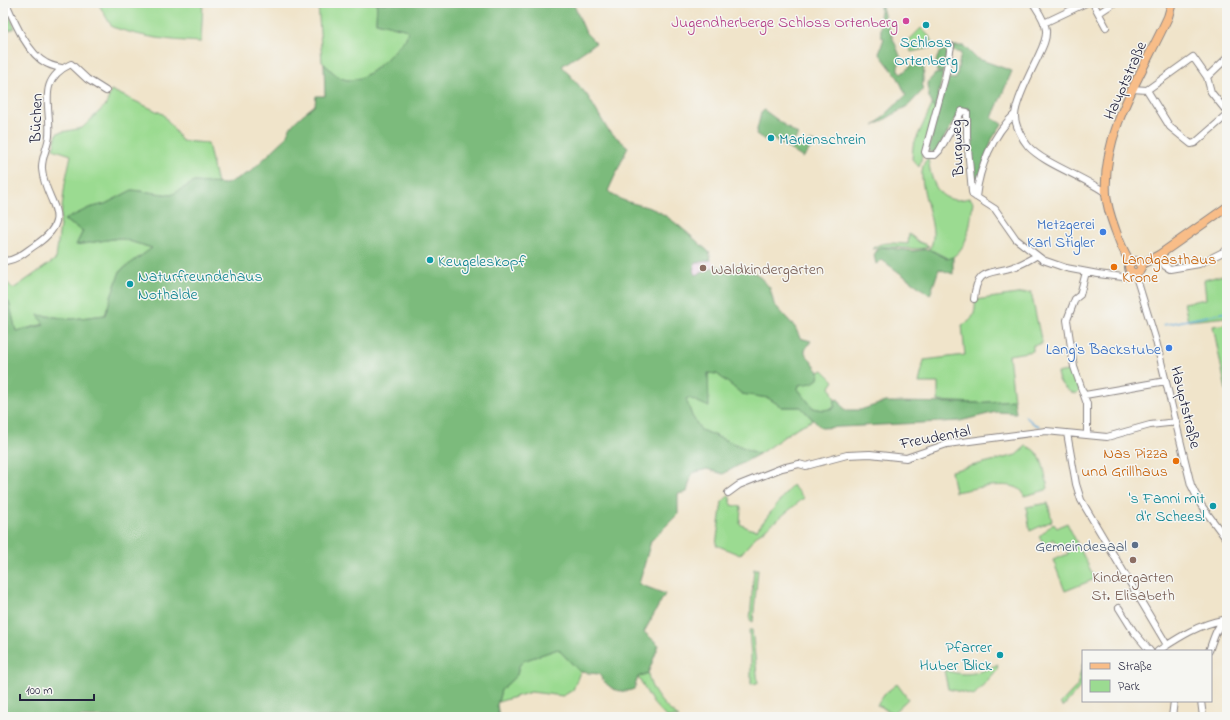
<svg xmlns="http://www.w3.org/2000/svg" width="1230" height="720" viewBox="0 0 1230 720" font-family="'Indie Flower',sans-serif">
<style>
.built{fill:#eed0e8}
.green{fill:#9bdb91;stroke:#5e7e66}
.forest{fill:#7cbb7b;stroke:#4f6e5b}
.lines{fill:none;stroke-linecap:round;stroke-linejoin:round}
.stream{stroke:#65abdb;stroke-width:1.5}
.minor-casing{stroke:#898382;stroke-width:8}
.major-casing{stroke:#898382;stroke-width:10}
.minor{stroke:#fff;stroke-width:6}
.major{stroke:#f8bd88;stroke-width:8}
.hotel-dot{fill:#d1479c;stroke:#f6f6f2;stroke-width:1.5}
.culture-dot{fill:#0f9aa8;stroke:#f6f6f2;stroke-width:1.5}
.shop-dot{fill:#3f7fe0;stroke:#f6f6f2;stroke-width:1.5}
.food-dot{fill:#e8710a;stroke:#f6f6f2;stroke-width:1.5}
.education-dot{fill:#8d6e63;stroke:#f6f6f2;stroke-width:1.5}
.service-dot{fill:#5c6f8a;stroke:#f6f6f2;stroke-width:1.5}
.labels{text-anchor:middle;stroke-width:3;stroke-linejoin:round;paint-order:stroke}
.hotel-label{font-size:16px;fill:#b23c85;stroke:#f6f6f2;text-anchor:end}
.culture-label{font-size:16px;fill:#0d838f;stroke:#f6f6f2;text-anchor:start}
.street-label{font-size:16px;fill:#22223b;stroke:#f6f6f2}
.shop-label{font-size:16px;fill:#366cbe;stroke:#f6f6f2;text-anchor:end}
.food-label{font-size:16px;fill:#c56008;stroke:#f6f6f2;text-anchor:start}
.education-label{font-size:16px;fill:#785e54;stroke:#f6f6f2;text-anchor:start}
.service-label{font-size:16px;fill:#4e5e75;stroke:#f6f6f2;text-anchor:end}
</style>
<rect width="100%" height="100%" fill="#f6f6f2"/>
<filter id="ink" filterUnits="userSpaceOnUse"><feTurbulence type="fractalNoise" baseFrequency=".025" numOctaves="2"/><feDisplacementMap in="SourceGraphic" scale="8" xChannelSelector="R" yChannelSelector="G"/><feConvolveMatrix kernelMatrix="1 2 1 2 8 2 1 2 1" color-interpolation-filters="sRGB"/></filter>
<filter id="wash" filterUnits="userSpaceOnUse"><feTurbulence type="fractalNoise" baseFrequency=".012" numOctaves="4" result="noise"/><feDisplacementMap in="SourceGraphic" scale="16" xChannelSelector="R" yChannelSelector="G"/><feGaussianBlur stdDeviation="0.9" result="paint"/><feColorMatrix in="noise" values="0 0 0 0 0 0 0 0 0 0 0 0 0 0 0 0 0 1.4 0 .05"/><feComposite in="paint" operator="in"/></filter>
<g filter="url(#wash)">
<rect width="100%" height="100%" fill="#f0e4ca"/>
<!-- built -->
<path class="built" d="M711 260 715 266 696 276 693 271 695 262Z"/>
<!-- green -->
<path class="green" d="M3 3 15 28 3 33Z
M98 3H203L201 42C166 40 146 38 112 27Z
M318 3H377L376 22 408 30 406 38C393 52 363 89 341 78 334 75 328 67 322 62Z
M921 28 929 36 934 47 911 52 908 41Z
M111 90 163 114 182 141 208 143 217 184 194 182 172 195 132 190 105 204 89 208 64 220 83 231 76 245 119 238 152 248 120 271 105 315 72 319 38 315 44 324 16 331 9 302 3 303V278L13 289 56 259 65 183 71 155 53 149 57 133 82 128 106 105Z
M933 103 935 110 919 167 912 159 913 146Z
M928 158C930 173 934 195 951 199 957 201 964 199 970 198L973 202C970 221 970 249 949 259L929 249C945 231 908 175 928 158Z
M909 234 919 242 929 246C918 254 891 242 873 249 880 240 898 244 908 244Z
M1227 274V317L1188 321 1184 303 1206 299 1204 280Z
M1031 292 1042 344 1033 345V351L1009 355 1014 400 975 403 938 401V383H919L924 360 965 355 962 325C974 321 976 311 975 300Z
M1227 324V395L1213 326Z
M823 370 834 381 830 387 835 400 834 408 824 410 813 408 798 389 799 385 812 383 818 379 819 372Z
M1072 370 1080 390 1076 394C1065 390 1059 384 1057 373Z
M708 373 717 374 742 394 768 398 782 407H801L813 420 798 427 759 454 701 430 692 416 686 399 708 386Z
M1026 446C1044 452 1044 472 1048 488L1046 490 1024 496C1021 476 969 490 955 492L951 471 1016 455Z
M792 485 804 498 762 532 758 534 740 555 716 545 722 502 729 495 732 505 741 507 740 524 750 529 757 530Z
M1048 503 1052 521 1030 531 1026 507Z
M1053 523 1057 528 1067 523 1095 579 1065 591 1053 560 1068 554 1066 547H1058L1053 539 1045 545 1039 537Z
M754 569H758L753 622 750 620Z
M749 630H752L758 683 751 684V656Z
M558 649 580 672 573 690 563 696 531 692 498 702 501 690 517 675 519 666 523 661Z
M1083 662 1081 686 1063 707 1060 704 1077 686Z
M998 664 997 670 974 695 948 689 944 670C966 677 978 674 998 664Z
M648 673C650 691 665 708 679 717H666L653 703 638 677Z
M897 684 908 699 893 713 877 705 884 694Z"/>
<!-- forest -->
<path class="forest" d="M377 3H573L586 33 596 43 562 66 587 95 608 130 628 147 608 191C622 205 645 203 661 213 679 224 694 239 709 252L711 260 695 263 693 271 696 275 718 266 729 271 736 265 757 274 770 288 774 304 795 327 800 338 811 341 805 350V353L819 372 818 379 812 383 799 385 798 389 813 408 824 410 834 408 835 400 838 399 845 410H860L885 402 975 403 1014 400 1016 413 996 412 960 421 821 428 801 407H782L768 398 742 394 717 374 708 373 709 407 689 398 686 399 692 416 701 430 759 454 723 474 707 469 692 473 687 492 678 494V514L651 541 639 584 665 594 644 632 659 645 648 673 638 677 634 689C619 695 607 688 599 674L580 672 558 649 523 661 519 666 517 675 501 690 497 705 499 717H3V303L9 302 16 331 44 325 38 315 72 319 105 315 120 271 152 248 119 238 76 245 83 231 64 220 89 208 105 204 132 190 171 195 194 182 226 184 250 172 286 138C289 123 304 114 315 105L316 96H325L324 64C329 68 335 75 341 78 363 89 393 52 406 38L408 30 376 22Z
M880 5 882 7C886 25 895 41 901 59 899 65 895 69 901 74L913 64 924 68 922 91 909 105 874 126 906 95 898 78 879 53 884 38 881 37Z
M953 46H964L976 58 1012 71 992 118 1002 124 992 139 975 192 969 136V109L967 108 961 110 936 151 932 153 928 151 947 78 956 79 961 53 953 51Z
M948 48 943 72H937C934 62 937 51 948 48Z
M943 73 935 110 929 97 928 82 935 74Z
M764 110 798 135 793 143 801 147 810 141 815 142 803 158 774 139 765 140 756 134 761 113Z
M881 247 913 251 929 249 947 259 953 257V274L939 269 930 295 882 260 876 264 874 255 877 250Z"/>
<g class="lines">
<!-- stream -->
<path class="stream" d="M1163 325 1227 312
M1025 416 1034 424 1039 426"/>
</g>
</g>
<g filter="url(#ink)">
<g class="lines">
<defs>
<path id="minor" d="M6 3C14 21 28 54 46 63 51 66 57 67 61 68
M1033 3C1038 11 1045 20 1046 30 1047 40 1041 50 1037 59 1031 71 1015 103 1015 116 1015 125 1022 139 1028 146 1044 164 1085 177 1106 193
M1093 3 1106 27
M1099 13 1114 3
M1044 23 1086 3
M951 46 945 78 925 152 927 155H935L939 151 960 114 962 111 967 112V137L972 192 973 195 995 209 1016 239 1043 260 1066 268 1098 274 1123 277 1132 276 1134 273
M1207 77 1211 92 1227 112
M1132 89 1147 90 1193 57 1207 77 1227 58
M1147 90 1170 127 1191 144 1195 143 1227 115
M976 197C979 168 993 134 1015 114
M1159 255 1165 266 1170 269 1199 264 1227 250
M3 258 6 261C19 259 26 251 37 244 76 216 45 204 42 169 41 158 48 147 49 136 52 107 35 81 71 64L87 79 106 91
M1086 272 1080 295 1075 299 1067 320 1074 367 1087 404V435
M1135 273 1156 341 1191 485 1201 505 1227 540
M974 299C977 267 990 275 1013 267 1021 265 1029 260 1036 256
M1085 395 1166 381
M1067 433 1076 484 1081 500 1167 645
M728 493 739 485 782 468 799 464 806 466 847 455 870 454 906 458 947 444 1046 431 1107 437 1150 425 1177 422
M1119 608 1134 632 1150 651
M1158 651C1178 638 1199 624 1223 620
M1209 651C1213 640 1217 624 1227 618
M1201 701 1203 717
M1172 717 1174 701"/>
<path id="major" d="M1129 267a6 6 0 1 1 12 0a6 6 0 1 1-12 0Z
M1130 262C1124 252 1119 241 1115 229 1111 218 1107 206 1106 194 1102 131 1143 72 1168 17L1172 3
M1140 265 1159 255 1227 207"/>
</defs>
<!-- minor casing -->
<use href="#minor" class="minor-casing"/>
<!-- major casing -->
<use href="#major" class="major-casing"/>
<!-- minor -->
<use href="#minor" class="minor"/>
<!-- major -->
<use href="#major" class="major"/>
</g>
</g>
<!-- markers -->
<circle class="hotel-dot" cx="906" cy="21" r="4"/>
<g class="culture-dot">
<circle cx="926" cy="25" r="4"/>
<circle cx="771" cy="138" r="4"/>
<circle cx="430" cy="260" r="4"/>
<circle cx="130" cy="284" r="4"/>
<circle cx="1213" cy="506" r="4"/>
<circle cx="1000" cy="655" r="4"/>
</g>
<g class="shop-dot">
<circle cx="1103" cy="232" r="4"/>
<circle cx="1169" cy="348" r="4"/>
</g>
<g class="food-dot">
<circle cx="1114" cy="267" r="4"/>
<circle cx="1176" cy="461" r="4"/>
</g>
<g class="education-dot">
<circle cx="703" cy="268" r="4"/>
<circle cx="1133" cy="560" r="4"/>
</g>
<circle class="service-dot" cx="1135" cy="545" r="4"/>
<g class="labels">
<!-- hotel labels -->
<g class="hotel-label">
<text x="898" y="27">Jugendherberge Schloss Ortenberg</text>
</g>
<!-- culture labels -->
<g class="culture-label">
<text x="926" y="47" text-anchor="middle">Schloss<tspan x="926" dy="18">Ortenberg</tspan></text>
<text x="779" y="144">Marienschrein</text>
<text x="438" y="266">Keugeleskopf</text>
<text x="138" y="281">Naturfreundehaus<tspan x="138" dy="18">Nothalde</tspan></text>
<text x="1205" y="503" text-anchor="end">'s Fanni mit<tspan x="1205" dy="18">d'r Schees!</tspan></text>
<text x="992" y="652" text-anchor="end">Pfarrer<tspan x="992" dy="18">Huber Blick</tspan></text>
</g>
<!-- street labels -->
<g class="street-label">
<text transform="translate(1124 80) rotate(-66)" y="6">Hauptstraße</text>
<text transform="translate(35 118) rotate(-88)" y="6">Büchen</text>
<text transform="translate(956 148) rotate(-93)" y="6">Burgweg</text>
<text transform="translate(1187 407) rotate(76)" y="6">Hauptstraße</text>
<text transform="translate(935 436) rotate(-11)" y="6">Freudental</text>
</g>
<!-- shop labels -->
<g class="shop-label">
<text x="1095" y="229">Metzgerei<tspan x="1095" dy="18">Karl Stigler</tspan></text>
<text x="1161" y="354">Lang's Backstube</text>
</g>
<!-- food labels -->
<g class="food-label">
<text x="1122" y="264">Landgasthaus<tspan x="1122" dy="18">Krone</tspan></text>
<text x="1168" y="458" text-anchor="end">Nas Pizza<tspan x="1168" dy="18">und Grillhaus</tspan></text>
</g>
<!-- education labels -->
<g class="education-label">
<text x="711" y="274">Waldkindergarten</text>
<text x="1133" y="582" text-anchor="middle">Kindergarten<tspan x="1133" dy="18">St. Elisabeth</tspan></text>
</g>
<!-- service labels -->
<g class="service-label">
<text x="1127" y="551">Gemeindesaal</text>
</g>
</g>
<!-- margin -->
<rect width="1230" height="720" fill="none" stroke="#f6f6f2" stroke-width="16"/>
<!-- legend -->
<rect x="1082" y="650" width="130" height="52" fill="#f6f6f2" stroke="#a1a1a9"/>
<rect x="1090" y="663" width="20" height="6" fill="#f8bd88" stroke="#a1a1a9"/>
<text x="1118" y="670" font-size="12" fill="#22223b">Straße</text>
<rect x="1090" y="680" width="20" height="12" fill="#9bdb91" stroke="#a1a1a9"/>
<text x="1118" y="690" font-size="12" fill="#22223b">Park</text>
<!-- scale -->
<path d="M20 694v6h74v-6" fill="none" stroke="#22223b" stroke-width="2"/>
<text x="26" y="694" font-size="12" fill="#22223b" stroke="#f6f6f2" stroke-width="3" paint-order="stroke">100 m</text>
</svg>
